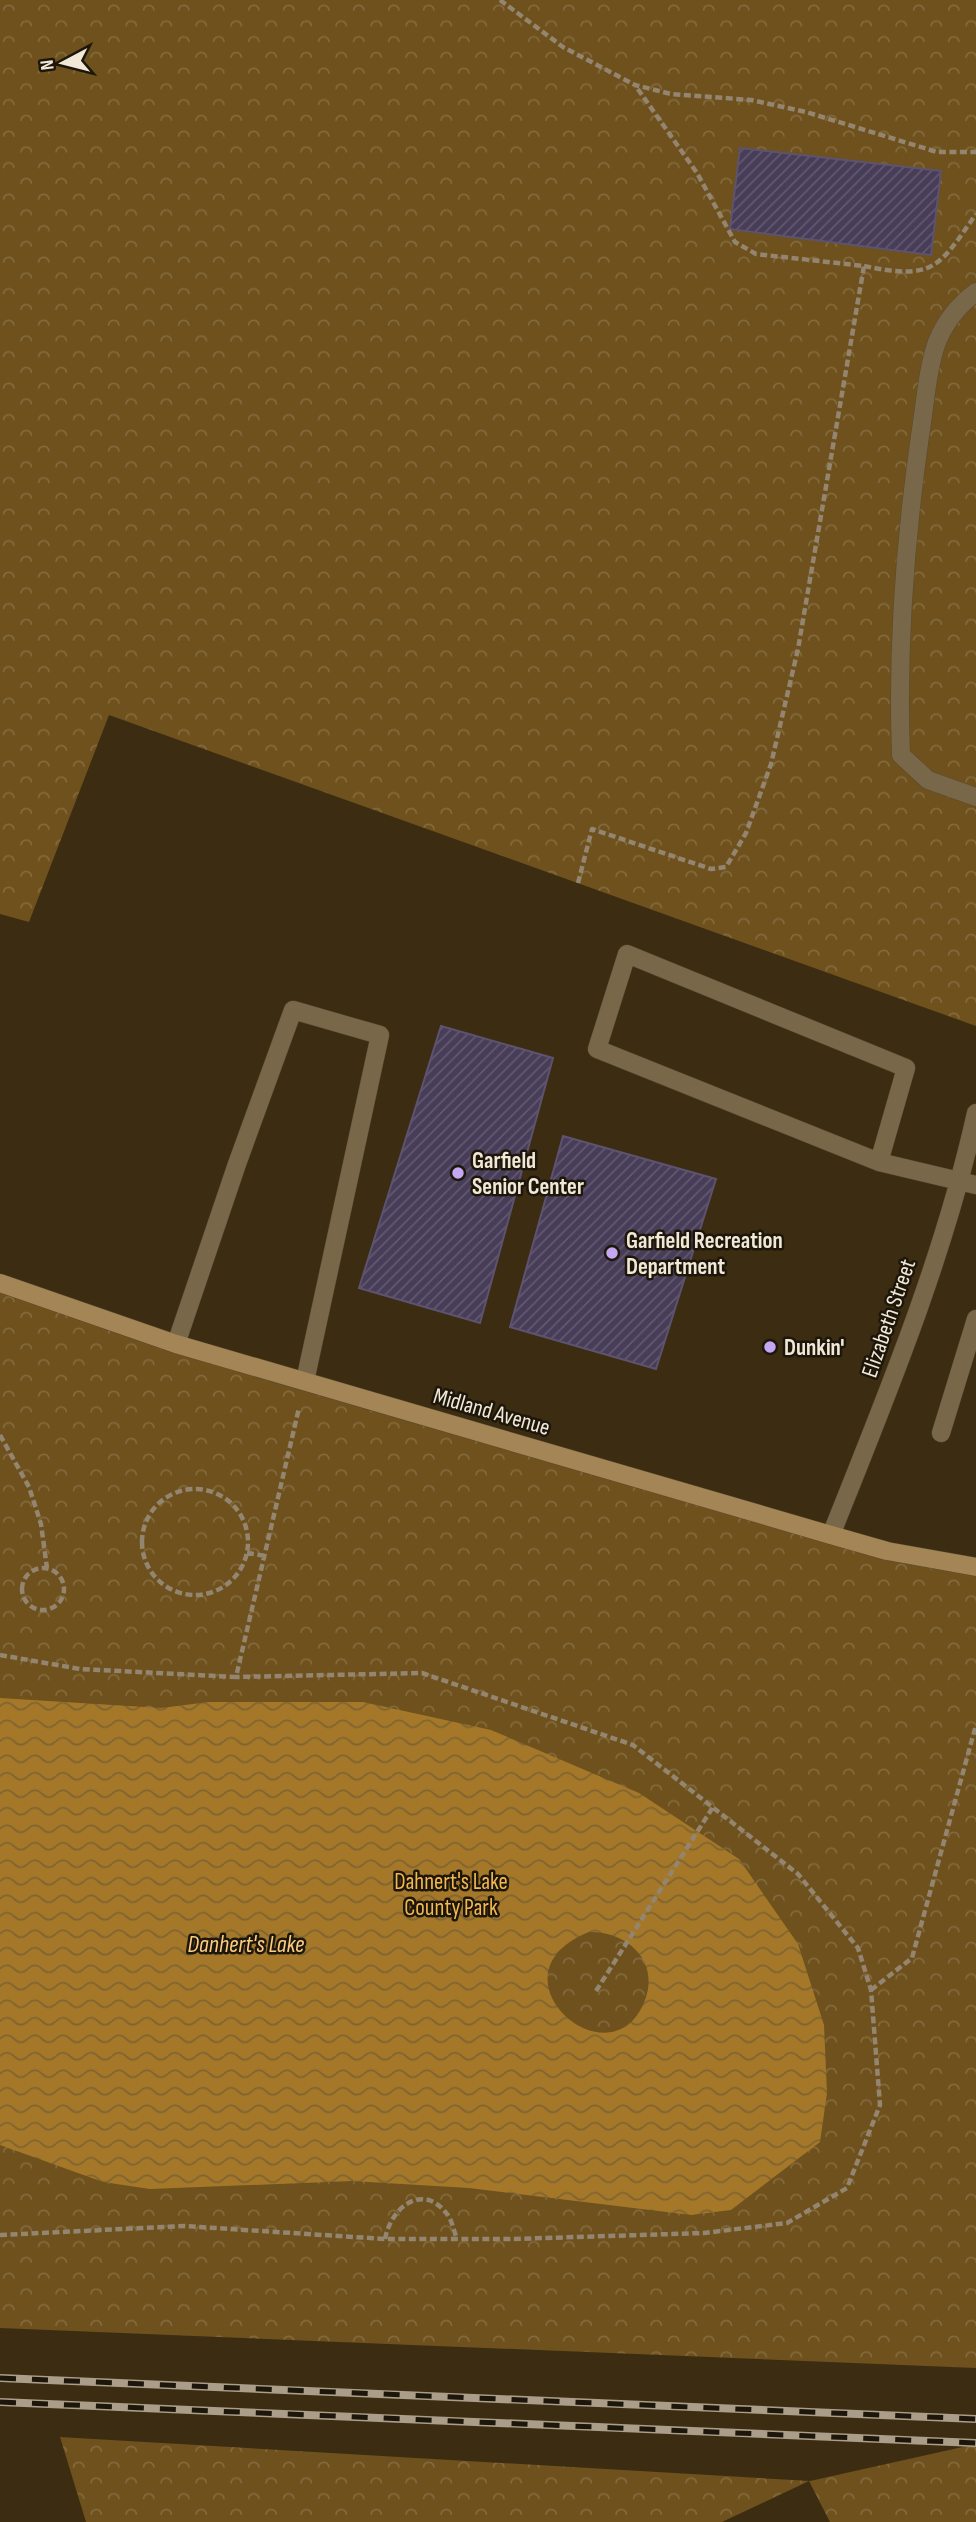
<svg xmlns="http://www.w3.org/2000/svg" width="976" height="2522" viewBox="0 0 976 2522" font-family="'Sofia Sans Condensed',sans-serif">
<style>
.forest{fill:url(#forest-crowns)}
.water{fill:url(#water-waves);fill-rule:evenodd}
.building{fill:url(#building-hatch);stroke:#5d536f;stroke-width:2}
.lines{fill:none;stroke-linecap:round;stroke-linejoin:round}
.lane-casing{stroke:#594a31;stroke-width:19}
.street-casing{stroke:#594a31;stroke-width:19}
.secondary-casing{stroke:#594a31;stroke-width:19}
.path{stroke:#938570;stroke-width:4.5;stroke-dasharray:7 3.5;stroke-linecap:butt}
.lane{stroke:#796749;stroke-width:18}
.street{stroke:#796749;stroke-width:18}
.secondary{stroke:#a38556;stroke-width:18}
.rail-casing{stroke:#aa9d89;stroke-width:8}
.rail{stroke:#1d160a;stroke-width:5;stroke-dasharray:16;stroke-linecap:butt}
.poi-dot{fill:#c3a7f2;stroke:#1d160a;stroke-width:2.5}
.labels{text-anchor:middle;stroke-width:5;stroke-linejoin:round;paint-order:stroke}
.poi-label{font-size:23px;font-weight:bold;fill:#f2e8d8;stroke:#1d160a;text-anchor:start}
.street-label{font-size:23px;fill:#f2e8d8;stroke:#1d160a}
.park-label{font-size:23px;fill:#f3b84e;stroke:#1d160a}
.water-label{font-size:24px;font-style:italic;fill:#fece80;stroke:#1d160a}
</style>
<defs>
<pattern id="forest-crowns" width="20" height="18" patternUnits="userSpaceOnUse" patternTransform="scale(1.75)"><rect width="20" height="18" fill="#6e511d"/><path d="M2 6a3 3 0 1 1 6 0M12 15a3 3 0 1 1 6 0" fill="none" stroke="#836a3d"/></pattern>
<pattern id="water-waves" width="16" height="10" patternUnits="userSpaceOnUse" patternTransform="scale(1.75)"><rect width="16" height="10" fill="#a47828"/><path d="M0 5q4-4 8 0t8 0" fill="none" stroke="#806432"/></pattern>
<pattern id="building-hatch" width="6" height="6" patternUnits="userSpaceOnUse" patternTransform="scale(1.75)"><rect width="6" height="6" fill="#473d58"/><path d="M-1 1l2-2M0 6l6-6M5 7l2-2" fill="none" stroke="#62596f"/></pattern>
</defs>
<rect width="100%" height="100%" fill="#3c2c11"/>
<!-- forest -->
<path class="forest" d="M0 0H976V1026L109 715 29 922 0 914Z
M0 1283 176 1344 976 1567V2368L0 2328Z
M60 2437 810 2481 976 2444V2522H830L809 2481 722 2522H86Z"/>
<!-- water -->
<path class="water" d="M0 1698 161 1708 209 1702H363L491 1730 639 1793 739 1859 798 1944 824 2025 827 2093 820 2142 731 2210 691 2215 469 2188 352 2181 150 2189 103 2182 0 2145ZM589 1932C626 1931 660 1960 645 2000 612 2088 482 1975 589 1932Z"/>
<!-- building -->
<path class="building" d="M740 148 941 171 931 255 730 229Z
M441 1026 553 1058 480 1323 359 1288Z
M563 1136 716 1179 656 1369 510 1327Z"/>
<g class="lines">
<defs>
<path id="lane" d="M976 292C960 304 945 322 937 342 927 370 925 406 920 436 905 541 897 649 901 755L928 780 976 797
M879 1162 906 1068 627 954 597 1049 879 1162 976 1185
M176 1344 237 1164 293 1010 380 1035 305 1381
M941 1433 976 1319"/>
<path id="street" d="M831 1535C886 1397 944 1258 976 1113"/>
<path id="secondary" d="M0 1283 176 1344 831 1535 887 1551 976 1567"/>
</defs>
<!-- lane casing -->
<use href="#lane" class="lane-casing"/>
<!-- street casing -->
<use href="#street" class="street-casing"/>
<!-- secondary casing -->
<use href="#secondary" class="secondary-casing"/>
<!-- path -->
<path class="path" d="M500 0 563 47 635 85 671 94 751 100 806 112 937 152H976
M864 266C933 280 938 269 976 214
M578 883 592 829 711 869 726 867 746 833 771 764 798 649 864 266 756 254 735 242 697 173 635 85
M0 1435 29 1487 41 1524 47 1568
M142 1542a53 53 0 1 1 106 0a53 53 0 1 1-106 0Z
M247 1553 266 1556
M22 1589a21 21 0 1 1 42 0a21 21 0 1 1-42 0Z
M0 1655 80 1669 236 1677 299 1408
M871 1990 912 1958 976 1725
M596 1991 713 1807
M0 2235 184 2226 385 2239H513L704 2233 787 2223 847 2188 880 2105 871 1990 858 1948 798 1874 633 1745 422 1673 236 1677
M385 2239C391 2207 423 2182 447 2214 452 2220 454 2232 457 2239"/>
<!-- lane -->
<use href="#lane" class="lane"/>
<!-- street -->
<use href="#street" class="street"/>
<!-- secondary -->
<use href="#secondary" class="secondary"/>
<defs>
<path id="rail" d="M0 2378 976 2419
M0 2402 976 2443"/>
</defs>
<!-- rail casing -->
<use href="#rail" class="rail-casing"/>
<!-- rail -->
<use href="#rail" class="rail"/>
</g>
<!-- markers -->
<g class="poi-dot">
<circle cx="458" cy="1173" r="7"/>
<circle cx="612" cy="1253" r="7"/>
<circle cx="770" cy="1347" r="7"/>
</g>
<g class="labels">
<!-- poi labels -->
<g class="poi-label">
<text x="472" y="1168">Garfield<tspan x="472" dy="26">Senior Center</tspan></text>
<text x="626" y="1248">Garfield Recreation<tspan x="626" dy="26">Department</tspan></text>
<text x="784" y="1355">Dunkin'</text>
</g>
<!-- street labels -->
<g class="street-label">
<text transform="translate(888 1318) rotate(-71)" y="8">Elizabeth Street</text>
<text transform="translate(492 1411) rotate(16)" y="8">Midland Avenue</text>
</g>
<!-- park labels -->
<g class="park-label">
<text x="451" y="1889">Dahnert's Lake<tspan x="451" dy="26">County Park</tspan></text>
</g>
<!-- water labels -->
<g class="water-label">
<text x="246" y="1952">Danhert's Lake</text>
</g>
</g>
<!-- north arrow -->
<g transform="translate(63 63) rotate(263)" stroke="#1d160a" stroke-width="5" paint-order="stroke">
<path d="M0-5L12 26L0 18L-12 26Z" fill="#f2e8d8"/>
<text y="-10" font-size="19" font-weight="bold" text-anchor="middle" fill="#f2e8d8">N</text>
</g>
</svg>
